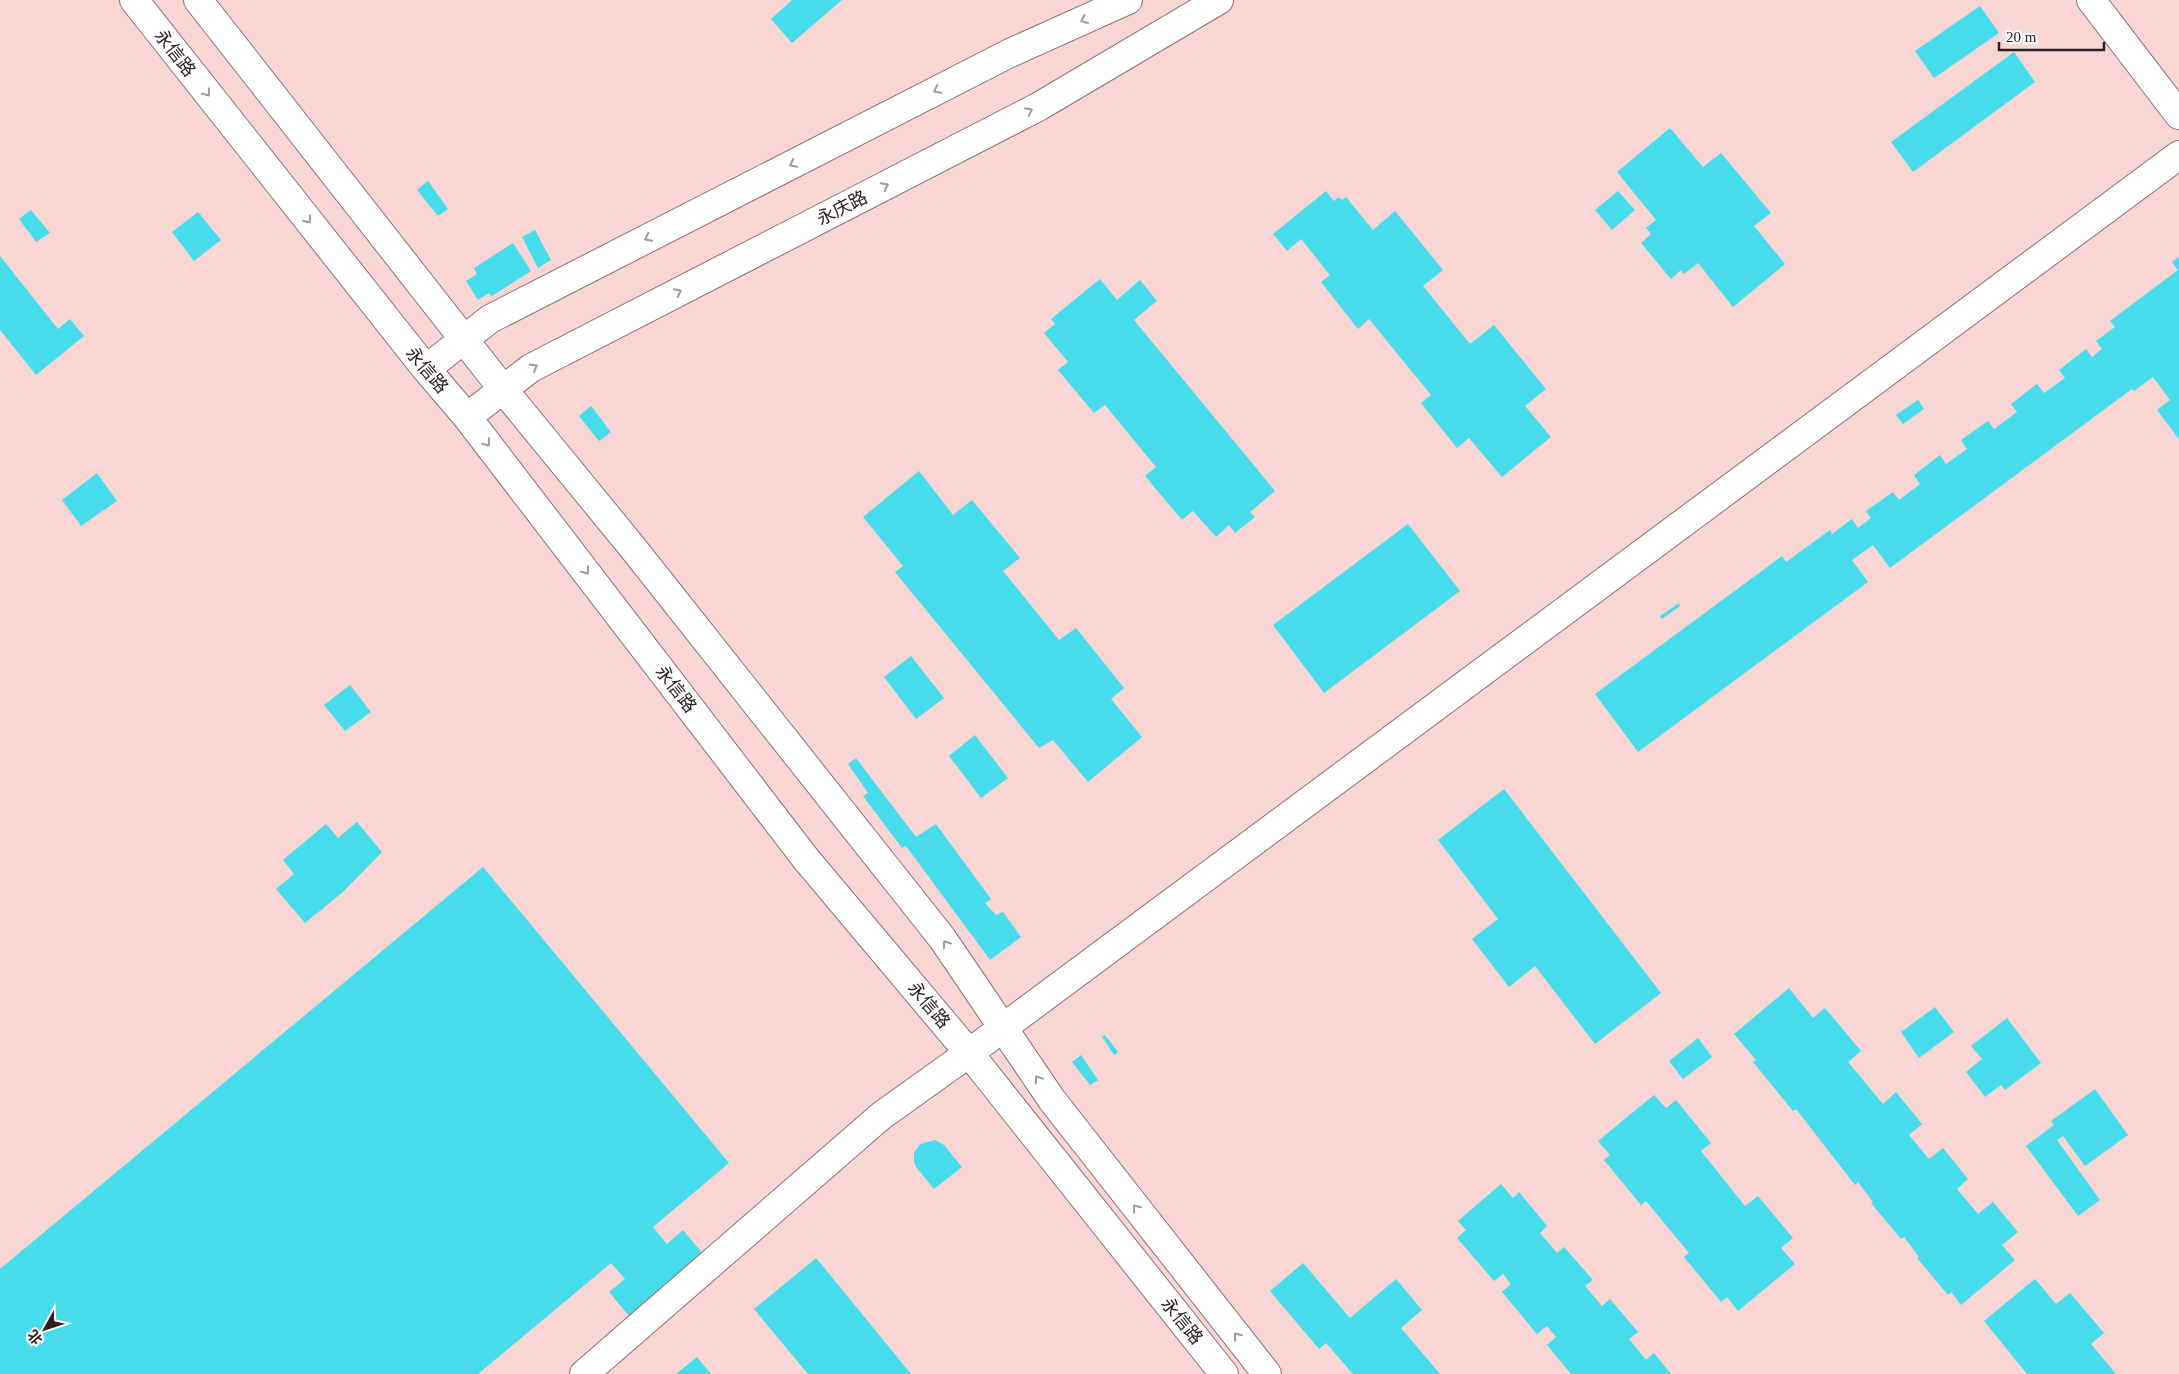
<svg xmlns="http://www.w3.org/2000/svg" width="2179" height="1374" viewBox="0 0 2179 1374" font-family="'Times New Roman','Noto Sans SC',serif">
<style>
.building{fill:#47dcec}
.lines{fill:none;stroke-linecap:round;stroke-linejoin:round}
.minor-casing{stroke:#8e716f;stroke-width:30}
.minor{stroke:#fff;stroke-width:28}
.oneway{stroke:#a09b9b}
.labels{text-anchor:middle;stroke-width:4;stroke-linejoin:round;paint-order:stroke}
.street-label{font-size:18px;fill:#2d2120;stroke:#fff}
</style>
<rect width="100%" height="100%" fill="#f8d6d4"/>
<!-- building -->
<path class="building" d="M792 0H842L792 43 771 19Z
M1980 6 1999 33 1934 78 1915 51Z
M2014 52 2035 82 1913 172 1891 142Z
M1670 128 1703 167 1721 153 1771 213 1754 226 1785 264 1733 307 1698 263 1684 274 1681 270 1671 279 1641 243 1651 234 1646 228 1656 220 1617 172Z
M428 181 448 209 438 216 417 190Z
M1326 191 1334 201 1339 197 1342 200 1346 197 1373 230 1395 211 1443 270 1423 286 1470 344 1494 325 1546 389 1525 406 1551 437 1502 477 1469 438 1457 448 1421 403 1431 395 1369 319 1358 329 1321 282 1330 275 1301 239 1287 251 1273 234Z
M1618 191 1635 210 1612 230 1595 210Z
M31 210 50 233 36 242 19 219Z
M198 212 221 240 194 261 172 232Z
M535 230 551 260 538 268 522 237Z
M513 243 531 271 495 294 491 296 489 293 478 300 466 281 477 274 474 268Z
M0 256 58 329 70 319 84 336 36 375 0 330Z
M2179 257V439L2157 410 2170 400 2153 377 2134 391 2132 389 1890 568 1873 545 1852 560 1868 582 1638 752 1595 694 1782 556 1786 562 1830 530 1832 534 1852 519 1858 528 1871 518 1866 511 1893 492 1899 500 1920 484 1914 475 1940 455 1946 464 1967 449 1961 440 1988 421 1994 429 2017 412 2011 404 2037 384 2044 393 2065 378 2059 370 2086 349 2092 357 2102 349 2096 341 2115 327 2110 321 2178 270 2172 262Z
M1100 279 1117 300 1140 280 1157 301 1134 320 1275 491 1250 512 1255 517 1235 533 1229 525 1216 537 1193 511 1182 520 1145 476 1156 467 1105 405 1094 413 1058 370 1068 362 1044 333 1055 324 1051 319Z
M1918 400 1924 409 1903 424 1896 415Z
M591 406 611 432 599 441 579 416Z
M919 471 953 515 972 500 1020 558 1003 571 1059 640 1076 628 1124 688 1111 699 1142 737 1088 782 1053 740 1039 748 895 572 903 566 863 517Z
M97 473 117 501 81 526 62 500Z
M1408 524 1460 591 1324 693 1273 625Z
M1679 603 1680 606 1662 619 1660 616Z
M911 656 944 698 916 719 884 677Z
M350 685 371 712 345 731 324 705Z
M975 735 1008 778 981 798 949 756Z
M856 758 916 837 936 824 991 899 985 903 996 915 1003 912 1021 937 990 960 906 846 902 848 863 796 868 793 848 764Z
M1504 789 1661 993 1595 1044 1535 966 1509 987 1472 939 1498 919 1438 840Z
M357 822 382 852 343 892 305 923 276 889 294 874 283 860 326 824 338 838Z
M483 867 729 1163 653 1227 667 1244 683 1230 709 1261 635 1323 609 1292 625 1279 611 1263 478 1374H0V1269Z
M1789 988 1813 1018 1825 1008 1861 1051 1848 1062 1883 1104 1896 1092 1922 1124 1909 1135 1929 1159 1943 1148 1968 1179 1957 1189 1978 1214 1993 1202 2018 1232 2002 1245 2015 1260 1961 1305 1951 1292 1948 1295 1917 1258 1919 1257 1904 1237 1901 1239 1871 1203 1873 1202 1858 1182 1855 1185 1796 1109 1793 1111 1753 1062 1756 1060 1734 1034Z
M1935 1007 1954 1032 1919 1058 1901 1032Z
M2007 1018 2041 1063 2005 1090 2001 1085 1985 1097 1966 1072 1982 1059 1971 1046Z
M1105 1035 1118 1052 1114 1055 1102 1037Z
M1698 1038 1712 1057 1683 1079 1669 1061Z
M1081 1055 1098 1080 1090 1085 1072 1062Z
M2095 1089 2128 1135 2085 1166 2063 1136 2057 1140 2100 1200 2078 1216 2026 1146 2054 1125 2051 1121Z
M1654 1095 1666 1108 1676 1100 1711 1143 1701 1151 1745 1206 1758 1196 1793 1238 1781 1248 1795 1264 1738 1311 1727 1297 1721 1302 1684 1257 1689 1253 1646 1201 1641 1205 1604 1160 1610 1155 1598 1141Z
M935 1140 944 1145 962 1167 934 1189 916 1167 914 1161V1153L920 1144Z
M1501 1184 1513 1198 1519 1192 1547 1226 1540 1233 1557 1253 1564 1247 1593 1280 1585 1286 1602 1306 1610 1299 1638 1332 1629 1339 1646 1360 1654 1353 1671 1374H1571L1547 1345 1556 1337 1547 1326 1537 1334 1502 1292 1511 1284 1503 1274 1494 1281 1457 1238 1466 1230 1458 1221Z
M815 1259H817L911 1374H808L754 1309Z
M1303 1263 1350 1318 1396 1279 1422 1310 1401 1328 1440 1374H1353L1326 1343 1319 1349 1270 1291Z
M2035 1279 2056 1304 2070 1293 2104 1333 2091 1344 2116 1374H2027L1984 1321Z
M697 1357 711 1374H676Z"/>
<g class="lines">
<defs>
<path id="minor" d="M134 0 426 369 467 417 806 859 969 1053 1224 1374
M198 0 502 388 633 548 942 938 1052 1100 1267 1374
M2091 0 2179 115
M426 369 490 319 1010 53 1128 0
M467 417 531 368 1038 107 1219 0
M584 1374 881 1116 969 1053 2179 155"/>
</defs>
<!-- minor casing -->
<use href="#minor" class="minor-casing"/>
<!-- minor -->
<use href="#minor" class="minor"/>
</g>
<!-- one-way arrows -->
<defs><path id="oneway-chevron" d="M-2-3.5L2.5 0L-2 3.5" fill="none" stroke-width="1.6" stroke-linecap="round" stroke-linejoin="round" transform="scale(1.25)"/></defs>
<g class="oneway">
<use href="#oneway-chevron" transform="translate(1084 20) rotate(156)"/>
<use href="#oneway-chevron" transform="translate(937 90) rotate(153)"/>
<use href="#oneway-chevron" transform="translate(207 93) rotate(52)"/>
<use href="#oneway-chevron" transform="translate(1029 111) rotate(-27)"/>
<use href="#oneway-chevron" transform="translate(793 164) rotate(153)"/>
<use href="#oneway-chevron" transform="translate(885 186) rotate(-27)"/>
<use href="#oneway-chevron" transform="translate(308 220) rotate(52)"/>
<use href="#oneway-chevron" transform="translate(648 238) rotate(153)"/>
<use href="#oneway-chevron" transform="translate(678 292) rotate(-27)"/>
<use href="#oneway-chevron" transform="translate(534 367) rotate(-30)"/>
<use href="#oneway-chevron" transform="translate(487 443) rotate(52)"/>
<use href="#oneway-chevron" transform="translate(586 571) rotate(52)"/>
<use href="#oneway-chevron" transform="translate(946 944) rotate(-125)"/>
<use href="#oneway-chevron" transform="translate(1038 1079) rotate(-123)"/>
<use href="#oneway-chevron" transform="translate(1136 1208) rotate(-128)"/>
<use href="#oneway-chevron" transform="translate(1237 1336) rotate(-128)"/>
</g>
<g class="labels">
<!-- street labels -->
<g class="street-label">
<text transform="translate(175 53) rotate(52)" y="6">永信路</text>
<text transform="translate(842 208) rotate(-27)" y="6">永庆路</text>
<text transform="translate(427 370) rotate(50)" y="6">永信路</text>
<text transform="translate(676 689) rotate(52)" y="6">永信路</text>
<text transform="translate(929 1005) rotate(50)" y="6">永信路</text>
<text transform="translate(1182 1321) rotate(51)" y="6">永信路</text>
</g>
</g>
<!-- north arrow -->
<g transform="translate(45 1329) rotate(230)" stroke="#ffffff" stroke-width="4" paint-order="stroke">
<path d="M0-4L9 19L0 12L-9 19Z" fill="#2d2120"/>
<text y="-8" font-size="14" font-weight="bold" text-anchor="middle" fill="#2d2120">北</text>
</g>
<!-- scale -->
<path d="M1999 42v8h105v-8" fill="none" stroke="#2d2120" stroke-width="2.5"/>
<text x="2006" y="42" font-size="15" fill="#2d2120" stroke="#ffffff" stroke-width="4" paint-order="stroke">20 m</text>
</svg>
